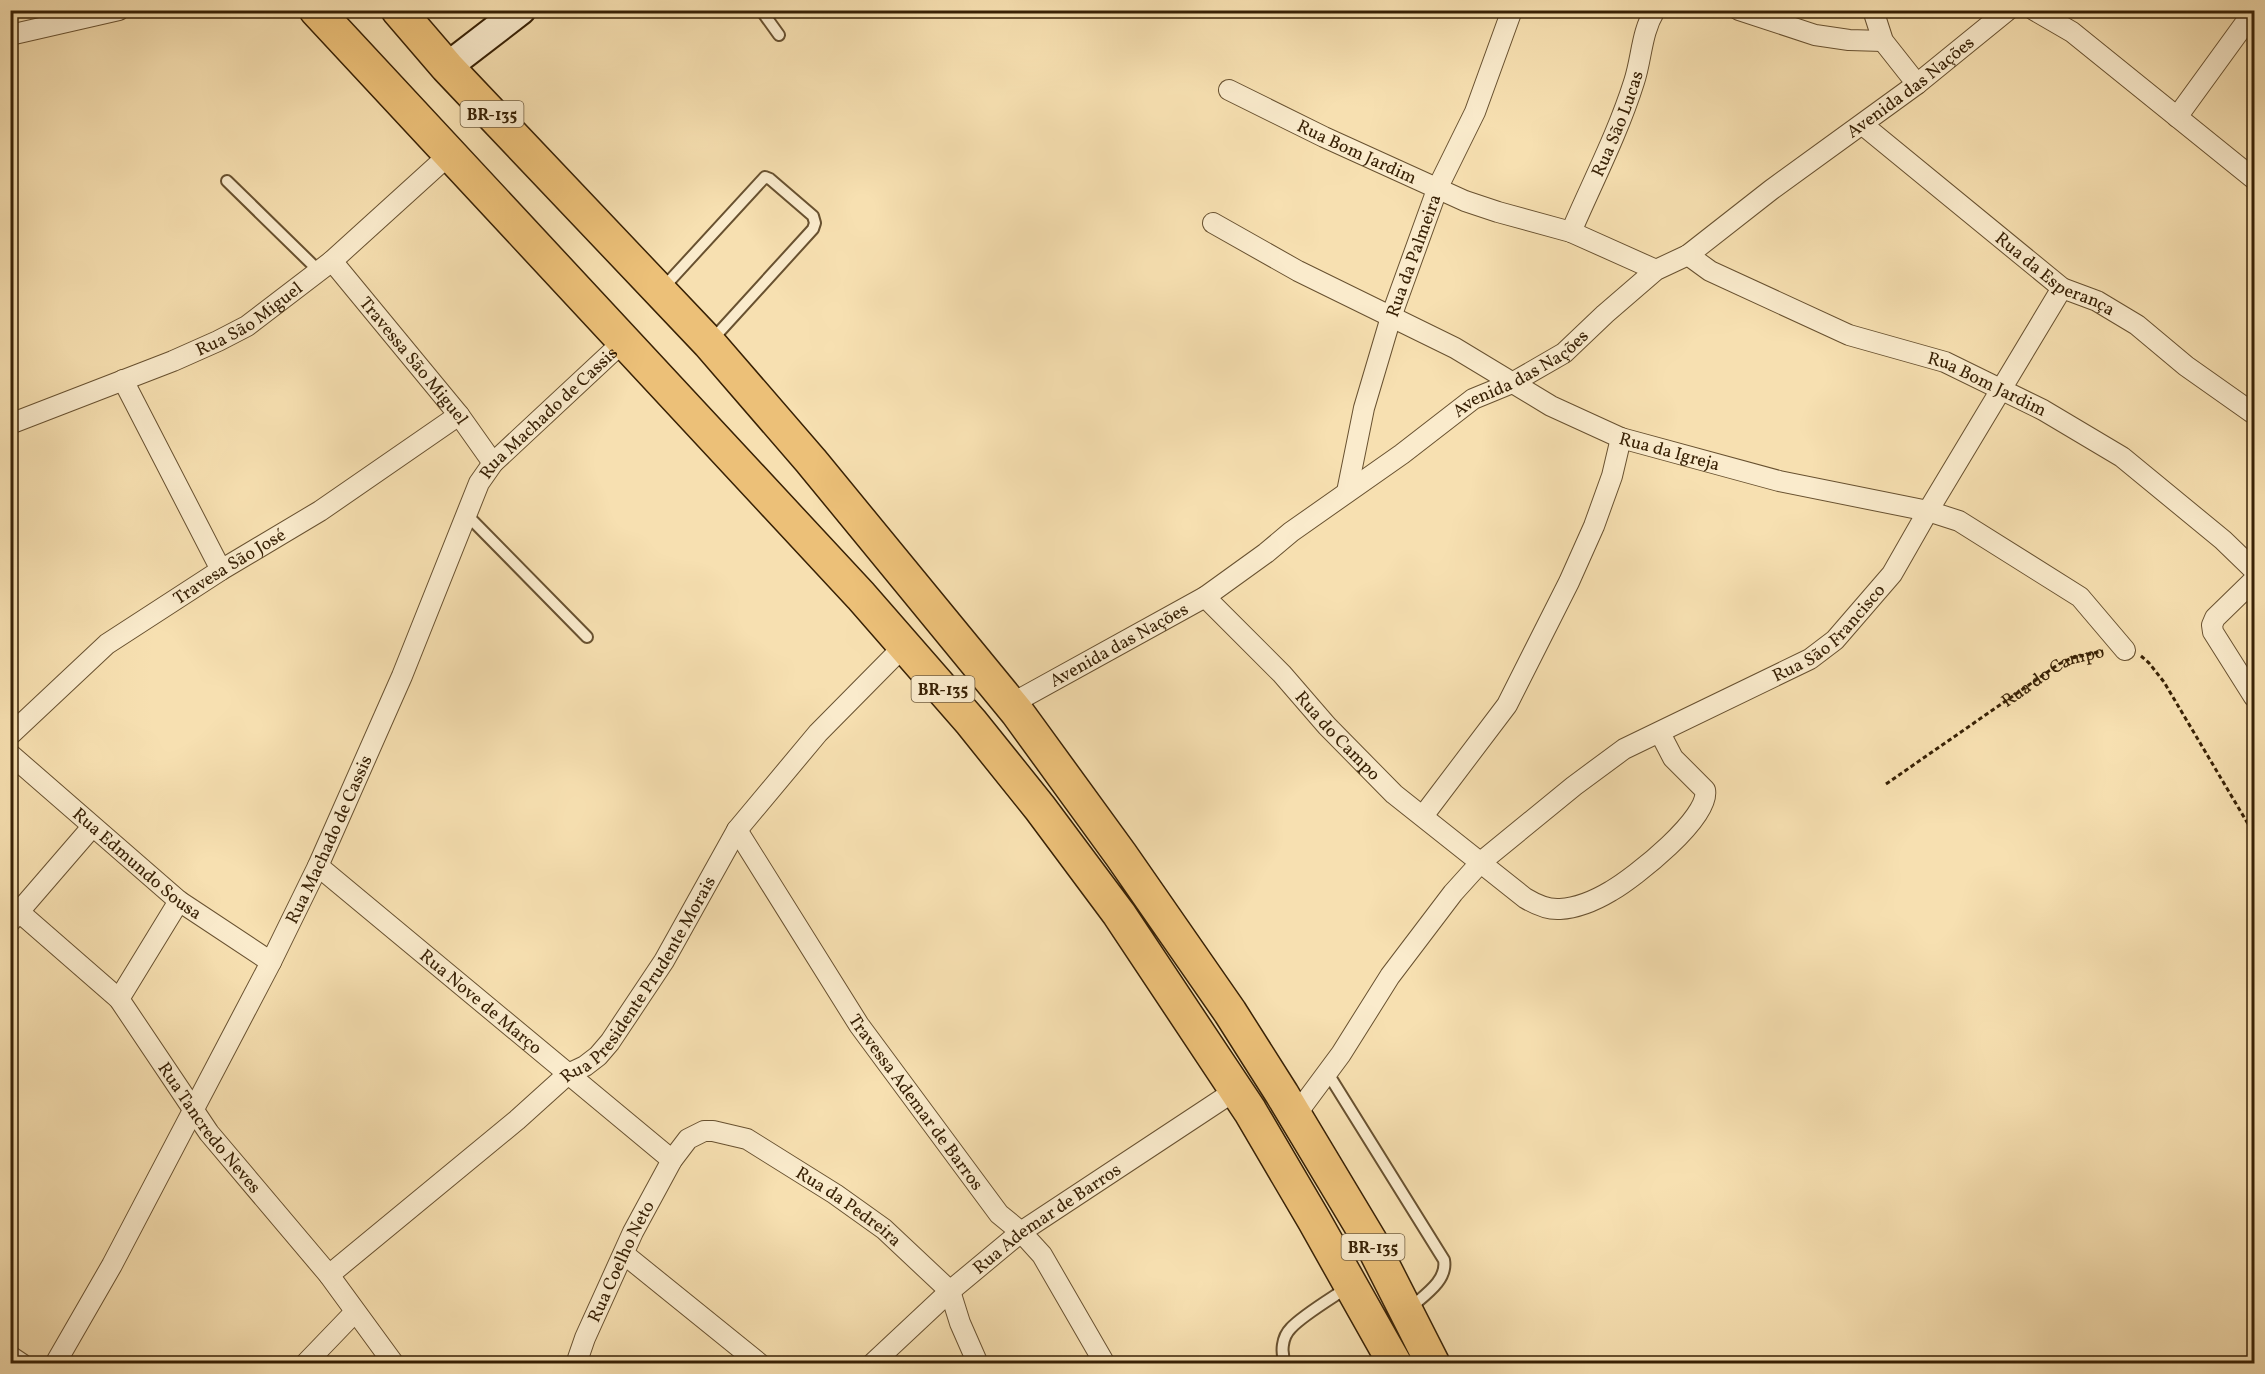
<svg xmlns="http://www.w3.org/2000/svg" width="2265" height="1374" viewBox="0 0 2265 1374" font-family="Vollkorn,serif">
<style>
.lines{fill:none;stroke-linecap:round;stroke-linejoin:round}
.lane-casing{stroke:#685130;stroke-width:14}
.street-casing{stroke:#685130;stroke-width:22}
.secondary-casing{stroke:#382105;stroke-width:32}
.highway-casing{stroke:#382105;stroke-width:36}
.path{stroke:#382105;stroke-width:3;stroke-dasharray:4.5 3;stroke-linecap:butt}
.lane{stroke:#faebcc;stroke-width:10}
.street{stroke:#faebcc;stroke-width:20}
.secondary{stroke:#faebcc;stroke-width:28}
.highway{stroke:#ecc078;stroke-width:33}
.labels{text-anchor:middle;stroke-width:4.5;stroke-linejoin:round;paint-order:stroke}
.shield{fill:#faebcc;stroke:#725e41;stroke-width:1.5}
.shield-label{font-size:16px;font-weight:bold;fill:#382105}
.street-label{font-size:18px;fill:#382105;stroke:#faebcc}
</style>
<rect width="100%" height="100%" fill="#f7e0b1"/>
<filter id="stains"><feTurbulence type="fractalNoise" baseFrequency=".00333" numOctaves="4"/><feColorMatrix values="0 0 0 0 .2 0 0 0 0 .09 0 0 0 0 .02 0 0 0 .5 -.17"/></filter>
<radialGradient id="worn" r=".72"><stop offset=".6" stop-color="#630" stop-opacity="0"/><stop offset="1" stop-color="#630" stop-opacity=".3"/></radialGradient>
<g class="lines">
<defs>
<path id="lane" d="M761 10 779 35
M227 181 319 271
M663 288 765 177 770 179 813 216 815 223 813 229 711 341
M466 514 587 637
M1327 1072 1444 1260C1448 1281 1423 1296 1409 1309
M1286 1364C1280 1353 1282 1337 1291 1328 1303 1315 1332 1298 1348 1287"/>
<g id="street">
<path d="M1739 10 1815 35 1849 40 1883 41"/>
<path d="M1873 10 1883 41 1917 84"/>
<path d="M2034 10 2072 32 2254 179"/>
<path d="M10 35 119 10"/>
<path id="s2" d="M1229 90 1324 137 1465 201 1498 212 1571 232 1656 270"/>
<path d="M2177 117 2254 11"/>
<path id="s3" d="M1863 125 2062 288 2097 301 2137 325 2186 366 2254 414"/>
<path id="s4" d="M1213 223 1298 271 1455 348 1551 406 1621 438 1779 481 1928 511 1959 521 2080 597 2125 650"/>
<path id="s5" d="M1571 232C1592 183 1618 133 1634 82 1642 58 1641 33 1655 10"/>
<path id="s6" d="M1688 255 1710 271 1849 335 1945 362 2043 410 2122 457 2223 540 2254 570"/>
<path id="s7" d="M332 261 459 415 493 463"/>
<path d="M123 380 221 570"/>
<path id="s8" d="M10 424 173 361 218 341 247 326 332 261 450 154"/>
<path id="s9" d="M1347 492 1364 408 1391 317 1438 187 1475 112 1512 10"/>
<path d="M2254 580 2215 618 2212 625 2213 632 2254 697"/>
<path id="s10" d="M1205 597 1282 674 1327 726 1394 794 1525 898C1535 904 1548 910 1560 909 1577 908 1596 900 1611 891 1634 878 1711 817 1705 790L1673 758 1660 733"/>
<path id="s11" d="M1011 704 1205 597 1266 553 1291 532 1402 454 1473 399 1512 383 1564 353 1605 314 1656 270 1688 255 1771 190 1917 84 2008 10"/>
<path id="s12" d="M10 735 107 644 221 570 320 511 459 415"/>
<path id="s13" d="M10 754 179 901 271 962"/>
<path d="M1423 816 1507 705 1569 582 1594 526 1612 476 1621 438"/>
<path id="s14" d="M737 830 859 1025 999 1214 1021 1232 1042 1255 1105 1364"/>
<path id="s15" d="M318 866 672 1160"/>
<path id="s16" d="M10 904 119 999 209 1133 329 1275 394 1364"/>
<path d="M10 922 92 827"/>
<path d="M119 999 179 901"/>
<path id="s17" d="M1295 1116 1341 1054 1390 976 1453 893 1481 862 1574 786 1624 749 1810 659 1835 640 1892 574 1928 511 2062 288"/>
<path d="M624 1254 760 1364"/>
<path id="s18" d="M329 1275 517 1120 568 1074 585 1066 598 1056 610 1042 664 961 737 830 818 733 905 645"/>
<path d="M10 1356 22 1364"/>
<path id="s19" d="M55 1364 112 1265 271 962 318 866 402 676 479 483 493 463 625 340"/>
<path d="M305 1364 355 1312"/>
<path id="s20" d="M576 1364 585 1338 633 1232 672 1160 688 1139 704 1131H713L747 1139 835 1194 884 1229 950 1291 960 1323 978 1364"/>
<path id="s21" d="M872 1364 950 1291 1021 1232 1236 1090"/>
</g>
<path id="secondary" d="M447 67 521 10"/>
<path id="highway" d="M316 10 861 596 971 722 1040 808 1119 914 1250 1111 1314 1220 1395 1364
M398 10 447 67 709 343 811 461 1017 712 1121 855 1230 1012 1282 1094 1372 1244 1433 1364"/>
</defs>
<!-- lane casing -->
<use href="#lane" class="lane-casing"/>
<!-- street casing -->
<use href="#street" class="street-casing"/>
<!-- secondary casing -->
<use href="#secondary" class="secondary-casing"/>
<!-- highway casing -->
<use href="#highway" class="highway-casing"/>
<!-- path -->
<g class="path">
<path d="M2141 656 2149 663 2164 682 2254 834"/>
<path id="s1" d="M1886 784 2059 664 2072 658 2103 651"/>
</g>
<!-- lane -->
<use href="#lane" class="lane"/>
<!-- street -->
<use href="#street" class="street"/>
<!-- secondary -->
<use href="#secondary" class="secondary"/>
<!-- highway -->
<use href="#highway" class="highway"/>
</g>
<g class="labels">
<!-- shield labels -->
<g class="shield">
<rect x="460.5" y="101" width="63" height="26" rx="4.5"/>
<rect x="911.5" y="676" width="63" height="26" rx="4.5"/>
<rect x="1341.5" y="1234" width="63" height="26" rx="4.5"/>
</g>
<g class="shield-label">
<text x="492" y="120">BR-135</text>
<text x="943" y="695">BR-135</text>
<text x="1373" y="1253">BR-135</text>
</g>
<!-- street labels -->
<g class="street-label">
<text dy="6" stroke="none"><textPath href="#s11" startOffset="1095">Avenida das Nações</textPath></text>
<text dy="6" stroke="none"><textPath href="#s5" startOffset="118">Rua São Lucas</textPath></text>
<text dy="6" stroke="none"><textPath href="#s2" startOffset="142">Rua Bom Jardim</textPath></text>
<text dy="6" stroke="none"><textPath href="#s9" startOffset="246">Rua da Palmeira</textPath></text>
<text dy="6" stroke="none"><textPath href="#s3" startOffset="244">Rua da Esperança</textPath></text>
<text dy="6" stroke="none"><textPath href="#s8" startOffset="262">Rua São Miguel</textPath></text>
<text dy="6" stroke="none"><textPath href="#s7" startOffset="129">Travessa São Miguel</textPath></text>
<text dy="6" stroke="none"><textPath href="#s11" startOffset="609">Avenida das Nações</textPath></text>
<text dy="6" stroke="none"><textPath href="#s6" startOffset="327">Rua Bom Jardim</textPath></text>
<text dy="6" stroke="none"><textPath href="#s19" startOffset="1078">Rua Machado de Cassis</textPath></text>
<text dy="6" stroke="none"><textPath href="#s4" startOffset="512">Rua da Igreja</textPath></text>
<text dy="6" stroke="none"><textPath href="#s12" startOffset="278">Travesa São José</textPath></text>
<text dy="6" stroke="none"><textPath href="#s17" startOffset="735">Rua São Francisco</textPath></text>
<text dy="6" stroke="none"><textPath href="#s11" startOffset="123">Avenida das Nações</textPath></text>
<text dy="6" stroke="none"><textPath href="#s1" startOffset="200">Rua do Campo</textPath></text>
<text dy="6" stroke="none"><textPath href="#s10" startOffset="192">Rua do Campo</textPath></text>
<text dy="6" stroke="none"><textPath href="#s19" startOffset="592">Rua Machado de Cassis</textPath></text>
<text dy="6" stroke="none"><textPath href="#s13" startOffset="168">Rua Edmundo Sousa</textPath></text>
<text dy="6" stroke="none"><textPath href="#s18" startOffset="432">Rua Presidente Prudente Morais</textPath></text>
<text dy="6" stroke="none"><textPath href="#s15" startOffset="212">Rua Nove de Março</textPath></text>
<text dy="6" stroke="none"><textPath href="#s14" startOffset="326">Travessa Ademar de Barros</textPath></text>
<text dy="6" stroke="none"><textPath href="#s16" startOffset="302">Rua Tancredo Neves</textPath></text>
<text dy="6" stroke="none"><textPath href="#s20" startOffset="436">Rua da Pedreira</textPath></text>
<text dy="6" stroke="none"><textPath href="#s21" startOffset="228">Rua Ademar de Barros</textPath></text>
<text dy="6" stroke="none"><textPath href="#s20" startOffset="112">Rua Coelho Neto</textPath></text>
</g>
</g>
<!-- margin -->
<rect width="2265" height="1374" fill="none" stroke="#f7e0b1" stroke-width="36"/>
<rect x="12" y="12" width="2241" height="1350" fill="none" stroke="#382105" stroke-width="3"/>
<rect x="18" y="18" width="2229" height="1338" fill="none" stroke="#382105" stroke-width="1.5"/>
<rect width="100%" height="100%" filter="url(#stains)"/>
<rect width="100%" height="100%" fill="url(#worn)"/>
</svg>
